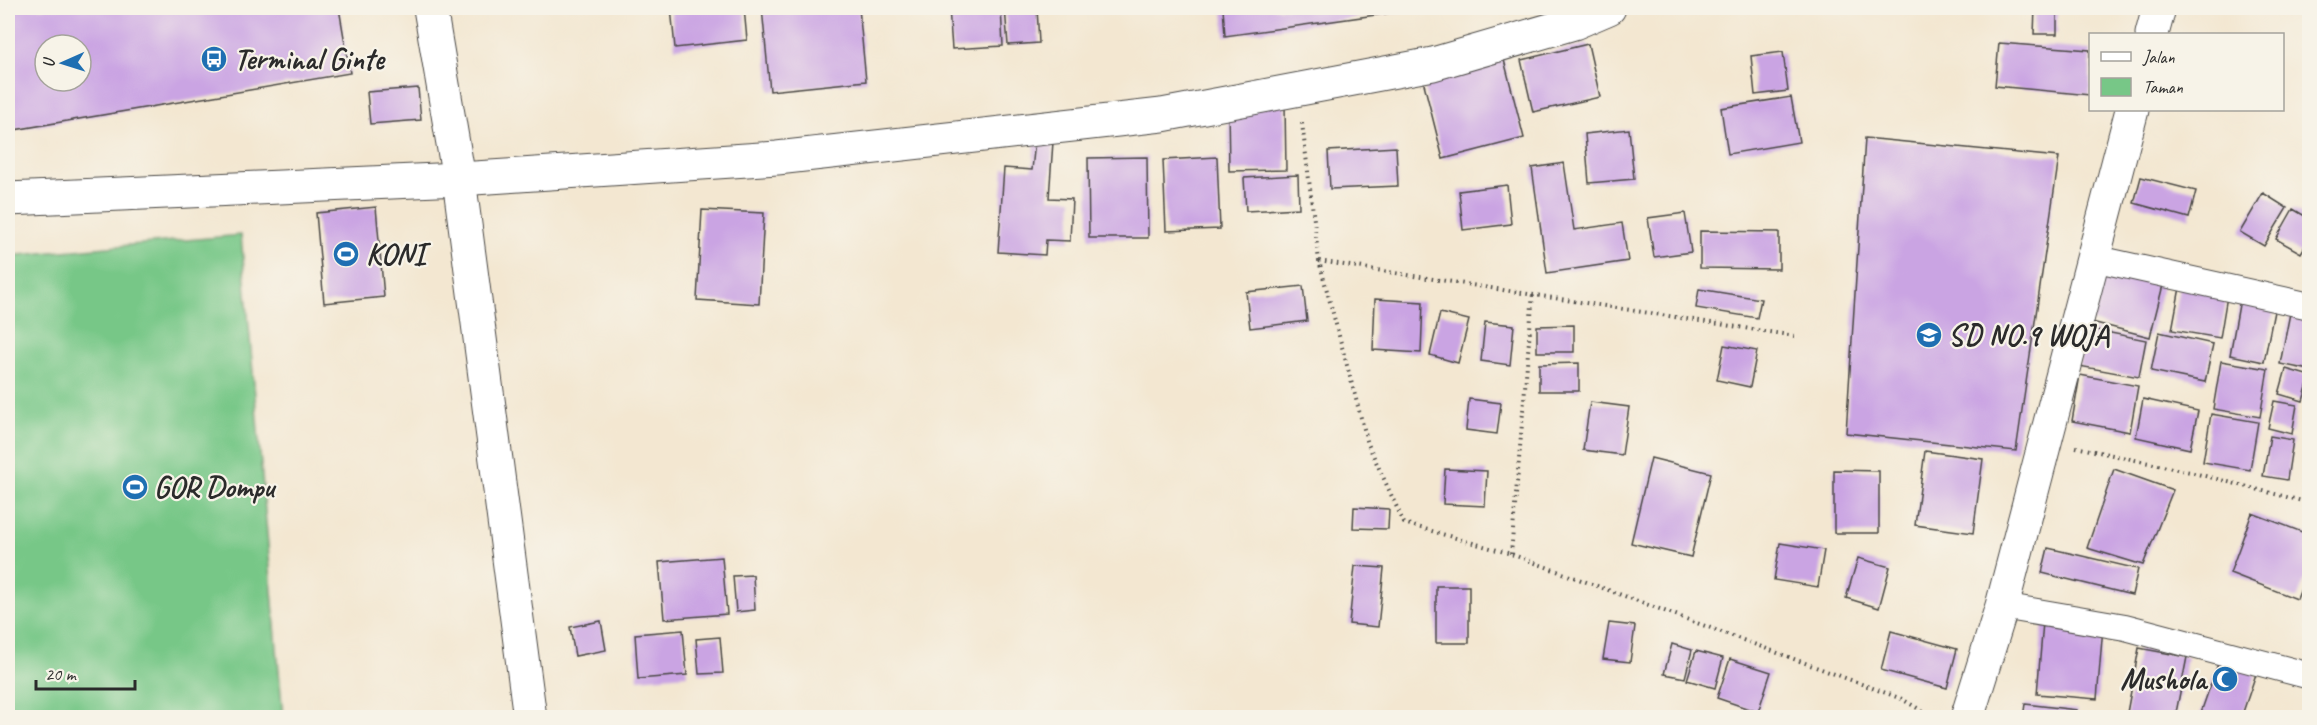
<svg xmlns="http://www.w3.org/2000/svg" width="2317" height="725" viewBox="0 0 2317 725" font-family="Caveat,sans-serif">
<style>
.green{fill:#77c787;stroke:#517959;stroke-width:1.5}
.building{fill:#caa4e3;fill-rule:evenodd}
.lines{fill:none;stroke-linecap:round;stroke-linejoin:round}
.minor-casing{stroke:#494744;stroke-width:28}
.tertiary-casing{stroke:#494744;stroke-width:35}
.primary-casing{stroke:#494744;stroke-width:35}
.trunk-casing{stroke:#494744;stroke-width:35}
.path{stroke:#494744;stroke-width:4;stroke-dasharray:1.5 4.5;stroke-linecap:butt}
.minor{stroke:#fff;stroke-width:26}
.tertiary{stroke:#fff;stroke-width:33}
.primary{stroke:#fff;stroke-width:33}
.trunk{stroke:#fff;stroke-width:33}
.labels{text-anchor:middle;stroke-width:4.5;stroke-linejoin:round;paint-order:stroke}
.poi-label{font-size:30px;font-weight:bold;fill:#2b2b2b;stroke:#f7f3e8;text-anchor:start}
</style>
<rect width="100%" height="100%" fill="#f7f3e8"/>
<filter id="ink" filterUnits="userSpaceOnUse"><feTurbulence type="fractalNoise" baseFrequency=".0167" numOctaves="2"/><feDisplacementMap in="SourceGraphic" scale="12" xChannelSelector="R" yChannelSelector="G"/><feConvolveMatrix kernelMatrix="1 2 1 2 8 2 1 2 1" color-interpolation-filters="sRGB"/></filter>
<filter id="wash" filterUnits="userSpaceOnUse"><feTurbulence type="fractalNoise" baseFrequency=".008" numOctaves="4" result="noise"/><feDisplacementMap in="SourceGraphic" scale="24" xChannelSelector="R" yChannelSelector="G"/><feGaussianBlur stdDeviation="1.35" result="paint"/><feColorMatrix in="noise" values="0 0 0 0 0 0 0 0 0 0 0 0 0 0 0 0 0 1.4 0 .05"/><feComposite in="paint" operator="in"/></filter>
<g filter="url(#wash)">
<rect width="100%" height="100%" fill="#f3e7d1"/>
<!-- green -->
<path class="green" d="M241 235 283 717H8V256Z"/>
<g id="blocks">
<!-- building -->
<path class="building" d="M8 8H339L350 73 8 131ZM45 45H81V81H45Z
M671 8H744L747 40 675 48Z
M762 8H859L866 81 770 91Z
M949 8H1001L1003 46 952 49Z
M1005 8H1037L1039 43 1008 45Z
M1223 8H1418V9L1225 36Z
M2035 8H2057V34H2034Z
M1999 43 2090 50V95L1995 86Z
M1588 44 1600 97 1533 112 1521 60Z
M1502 52 1524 138 1443 159 1421 72Z
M1783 52 1788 91 1755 95 1751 56Z
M418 88 421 120 370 124 367 92Z
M1791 97 1799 142 1728 154 1721 108Z
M1285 104 1286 170 1229 171 1228 105Z
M1629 129 1634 179 1589 183 1585 134Z
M1865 138 2059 157 2016 451 1846 433Z
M1035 141 1053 142 1049 198 1072 199 1070 241 1046 240 1045 255 998 252 1004 168 1032 170Z
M1396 147 1398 186 1330 189 1328 151Z
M1147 157 1148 238H1089L1088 158Z
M1217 157 1220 229 1166 231 1163 160Z
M1564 163 1574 230 1622 223 1628 261 1547 273 1532 168Z
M1298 175 1299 208 1246 211 1244 178Z
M2141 177 2196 191 2189 218 2134 203Z
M1507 185 1511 224 1463 230 1459 191Z
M2263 193 2287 208 2264 246 2240 232Z
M376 207 384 297 324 303 316 213Z
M2293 209 2310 219V238L2301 253 2276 239Z
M702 210 764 213 759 304 697 300Z
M1685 213 1691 252 1654 257 1648 218Z
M1700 231 1779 232V269L1700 268Z
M2102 265 2164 281 2150 337 2088 321Z
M2181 282 2228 290 2220 338 2172 330Z
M1303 286 1307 321 1250 328 1246 292Z
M1699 289 1761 299 1757 318 1696 308Z
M1375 299 1423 302 1421 353 1373 350Z
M2240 299 2275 306 2264 362 2230 355Z
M2291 308 2310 311V370L2280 364Z
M1440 313 1469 320 1458 363 1430 355Z
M1485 322 1514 325 1510 365 1481 361Z
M1574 325V352H1537V326Z
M2086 328 2146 340 2139 377 2079 366Z
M2159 332 2213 344 2205 382 2151 371Z
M1724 345 1757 351 1750 387 1717 380Z
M2221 361 2268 369 2260 417 2213 409Z
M1579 363V391H1539V364Z
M2286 369 2310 376 2303 401 2279 394Z
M2080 375 2138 386 2130 432 2072 421Z
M1469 399 1501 403 1497 434 1466 430Z
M2143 399 2198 411 2190 449 2136 437Z
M2274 401 2297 405 2292 434 2268 428Z
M1590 402 1629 407 1622 455 1583 450Z
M2211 414 2258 422 2250 470 2203 462Z
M2270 436 2293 440 2287 480 2263 476Z
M1925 451 1983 459 1973 533 1915 525Z
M1651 458 1711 473 1691 557 1631 543Z
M1445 469 1487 471 1485 506 1443 504Z
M2114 469 2173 490 2143 565 2087 548Z
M1834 470 1879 471V533H1834Z
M1354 507 1389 509 1388 529 1353 528Z
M2252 513 2310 535V566L2297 599 2230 573Z
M1780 543 1824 550 1818 587 1774 580Z
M2048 548 2138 569 2132 595 2042 573Z
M722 557 727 614 664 619 659 562Z
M1858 558 1890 567 1879 608 1846 598Z
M1355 566 1384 568 1378 627 1349 624Z
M753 575 755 610 736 612 733 576Z
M1436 586H1469V643H1436Z
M601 621 606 650 575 656 570 627Z
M2043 622 2103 627 2097 699 2037 694Z
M1609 623 1635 626 1630 662 1603 659Z
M683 630 687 675 638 679 635 634Z
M1891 631 1957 649 1947 688 1881 670Z
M720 637 723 673 699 674 696 639Z
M1672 644 1692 650 1685 678 1664 674Z
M2139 648 2187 657 2175 718H2126Z
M1696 651 1723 658 1715 688 1687 680Z
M1730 659 1771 672 1758 712 1717 698Z
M2219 661 2256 674 2241 718H2199Z
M2025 704 2077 710 2076 718H2023Z"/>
</g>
</g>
<g filter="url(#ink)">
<use href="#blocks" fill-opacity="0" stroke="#494744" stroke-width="1.5"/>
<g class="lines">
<defs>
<path id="minor" d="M2093 258 2310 306
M2002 606 2125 627 2310 676"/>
<path id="tertiary" d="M2152 34 2159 8
M8 199 459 179
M1967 718 2002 606 2132 110"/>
<path id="primary" d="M459 179 777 158 1162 115 1433 64 1574 23 1609 8"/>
<path id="trunk" d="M430 8 459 179 530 718"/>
</defs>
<!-- minor casing -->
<use href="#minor" class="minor-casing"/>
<!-- tertiary casing -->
<use href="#tertiary" class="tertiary-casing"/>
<!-- primary casing -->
<use href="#primary" class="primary-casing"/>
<!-- trunk casing -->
<use href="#trunk" class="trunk-casing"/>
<!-- path -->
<path class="path" d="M1302 123 1319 261 1368 444 1404 523 1511 554 1902 699 1934 718
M1319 261 1795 336
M2076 447 2190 472 2310 503
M1511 554 1533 293"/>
<!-- minor -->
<use href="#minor" class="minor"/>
<!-- tertiary -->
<use href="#tertiary" class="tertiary"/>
<!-- primary -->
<use href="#primary" class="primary"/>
<!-- trunk -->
<use href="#trunk" class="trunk"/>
</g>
</g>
<!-- icons -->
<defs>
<symbol id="bus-disc" viewBox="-11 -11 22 22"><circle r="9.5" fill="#1f6fb2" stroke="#f7f3e8"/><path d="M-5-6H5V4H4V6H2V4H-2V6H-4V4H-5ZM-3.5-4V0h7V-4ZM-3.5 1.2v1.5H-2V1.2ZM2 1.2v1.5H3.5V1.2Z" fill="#fff"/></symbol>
<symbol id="stadium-disc" viewBox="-11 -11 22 22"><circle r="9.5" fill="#1f6fb2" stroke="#f7f3e8"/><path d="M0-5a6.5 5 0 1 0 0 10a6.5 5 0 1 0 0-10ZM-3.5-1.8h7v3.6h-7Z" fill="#fff"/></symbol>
<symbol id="school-disc" viewBox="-11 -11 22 22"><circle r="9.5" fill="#1f6fb2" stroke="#f7f3e8"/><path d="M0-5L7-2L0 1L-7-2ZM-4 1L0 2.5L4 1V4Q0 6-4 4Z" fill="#fff"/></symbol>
<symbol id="mosque-disc" viewBox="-11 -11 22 22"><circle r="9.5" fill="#1f6fb2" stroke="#f7f3e8"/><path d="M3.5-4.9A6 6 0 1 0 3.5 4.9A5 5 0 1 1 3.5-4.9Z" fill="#fff"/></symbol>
</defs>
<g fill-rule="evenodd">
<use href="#bus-disc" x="199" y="44" width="30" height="30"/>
<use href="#stadium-disc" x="331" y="239" width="30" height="30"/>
<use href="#school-disc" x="1914" y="320" width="30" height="30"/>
<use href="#stadium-disc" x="120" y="472" width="30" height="30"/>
<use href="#mosque-disc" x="2210" y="664" width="30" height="30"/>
</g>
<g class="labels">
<!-- poi labels -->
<g class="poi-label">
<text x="234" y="69">Terminal Ginte</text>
<text x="366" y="264">KONI</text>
<text x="1948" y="345">SD NO.9 WOJA</text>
<text x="154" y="497">GOR Dompu</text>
<text x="2206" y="689" text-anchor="end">Mushola</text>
</g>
</g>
<!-- margin -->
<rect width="2317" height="725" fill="none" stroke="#f7f3e8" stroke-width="30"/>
<!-- legend -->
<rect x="2089" y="33" width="195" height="78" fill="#f7f3e8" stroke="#a5a39c" stroke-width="1.5"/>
<rect x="2101" y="52" width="30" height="9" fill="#ffffff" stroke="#a5a39c" stroke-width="1.5"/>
<text x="2143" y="63" font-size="18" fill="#2b2b2b">Jalan</text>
<rect x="2101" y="78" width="30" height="18" fill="#77c787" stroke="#a5a39c" stroke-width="1.5"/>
<text x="2143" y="93" font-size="18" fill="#2b2b2b">Taman</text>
<!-- north arrow -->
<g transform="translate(63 63) rotate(267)"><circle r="28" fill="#f7f3e8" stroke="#a5a39c" stroke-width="1.5"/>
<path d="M0-4.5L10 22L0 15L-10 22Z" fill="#1f6fb2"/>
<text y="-9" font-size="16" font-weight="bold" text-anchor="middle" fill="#2b2b2b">U</text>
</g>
<!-- scale -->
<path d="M36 680v9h99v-9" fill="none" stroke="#2b2b2b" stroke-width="3"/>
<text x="45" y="680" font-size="18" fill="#2b2b2b" stroke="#f7f3e8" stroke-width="4.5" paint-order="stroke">20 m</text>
</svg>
